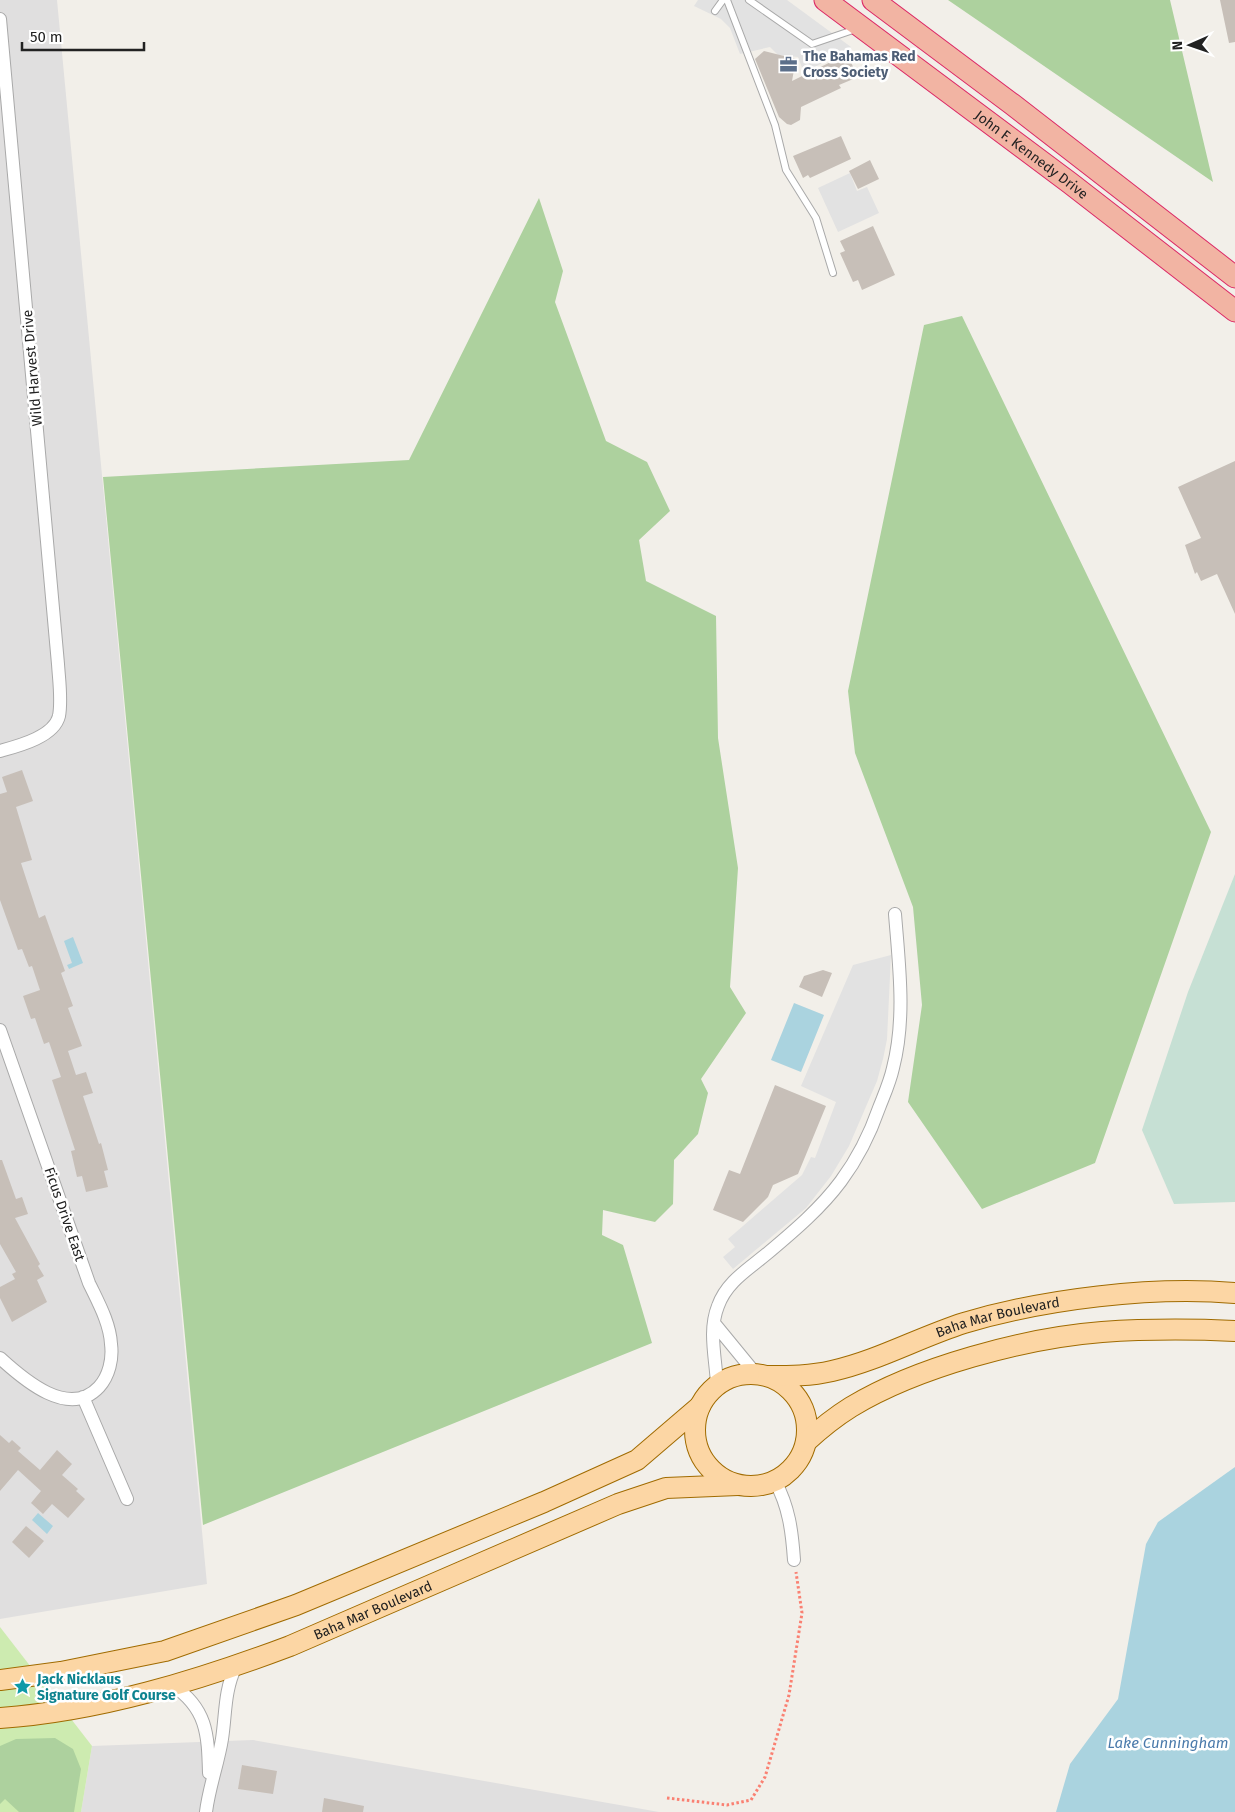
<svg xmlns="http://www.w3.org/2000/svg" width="1235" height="1812" viewBox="0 0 1235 1812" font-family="'Fira Sans',sans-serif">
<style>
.residential{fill:#e0dfdf}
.grass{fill:#cdebb0}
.forest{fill:#add19e}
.wetland{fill:#c6e0d4}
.parking{fill:#e2e2e2}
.water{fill:#aad3df}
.building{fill:#c7bfb8}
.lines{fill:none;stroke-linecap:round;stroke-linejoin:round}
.service-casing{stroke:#a9a9a9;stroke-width:8}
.minor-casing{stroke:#a9a9a9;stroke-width:14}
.primary-casing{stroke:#a06b00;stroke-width:22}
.trunk-casing{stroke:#dc2a67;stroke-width:23}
.path{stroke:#fa8072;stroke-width:3;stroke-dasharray:2.5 2.5;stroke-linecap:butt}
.service{stroke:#fff;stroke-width:6}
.minor{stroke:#fff;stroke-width:12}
.primary{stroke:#fcd6a4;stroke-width:20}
.trunk{stroke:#f2b4a3;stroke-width:21}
.labels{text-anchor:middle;stroke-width:5;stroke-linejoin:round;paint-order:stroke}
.service-label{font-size:14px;font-weight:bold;fill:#4e5e75;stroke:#fff;text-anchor:start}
.street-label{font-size:14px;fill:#222;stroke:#fff}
.culture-label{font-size:14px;font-weight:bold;fill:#0d838f;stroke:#fff;text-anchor:start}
.water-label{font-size:15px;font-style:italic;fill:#4a7aab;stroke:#fff}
</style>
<rect width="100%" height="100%" fill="#f2efe9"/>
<!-- residential -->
<path class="residential" d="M0 0H57L207 1584 0 1619Z
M253 1740 659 1812H81L92 1746Z"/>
<!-- grass -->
<path class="grass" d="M0 1627 92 1746 81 1812H0Z"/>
<!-- forest -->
<path class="forest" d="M948 0H1170L1213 182Z
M539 198 563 271 555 302 606 441 647 462 670 511 639 540 646 581 716 616 718 738 738 868 730 987 746 1013 701 1079 708 1093 698 1134 674 1160 673 1204 655 1222 603 1210 602 1235 623 1245 652 1343 203 1525 103 477 409 460Z
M962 316 1211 832 1095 1163 982 1209 908 1102 922 1005 913 907 855 753 848 691 924 325Z
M55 1738 73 1749 81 1769 74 1812H19L5 1799 0 1804V1746L16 1739Z"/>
<!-- wetland -->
<path class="wetland" d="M1235 874V1202L1174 1204 1142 1130 1188 992Z"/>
<!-- parking -->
<path class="parking" d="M698 0H787L851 47 804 73 798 57 778 55 770 47 740 54 730 28 721 19 694 6Z
M850 173 857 191 867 187 879 213 838 232 818 188Z
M891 955 887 1039 883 1059 877 1081 849 1146 831 1176 806 1208 733 1269 723 1257 735 1247 728 1239 802 1175 811 1157 815 1158 836 1102 801 1086 853 965Z"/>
<!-- water -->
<path class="water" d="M73 937 83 963 69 969 67 965 72 963 64 941Z
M794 1003 824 1015 801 1072 771 1060Z
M1235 1467V1812H1056L1070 1764 1118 1699 1146 1544 1158 1522Z
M38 1513 53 1526 47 1534 32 1520Z"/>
<!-- building -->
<path class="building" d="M1220 0H1235V42L1229 43Z
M764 51 796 59 792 81 847 54 858 77 839 85 841 88 801 107 800 120 791 125 787 124 779 117 755 59Z
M841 136 851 159 810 178 808 175 803 178 793 156Z
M870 160 879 179 858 189 849 171Z
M873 226 895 275 862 290 858 280 853 282 840 253 845 251 840 241Z
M1235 461V614L1217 574 1201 581 1197 572 1195 574 1185 545 1201 538 1178 487Z
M22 770 33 801 16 807 32 860 21 863 39 918 45 915 65 971 61 973 73 1006 68 1008 82 1046 68 1051 76 1075 86 1072 93 1093 83 1096 99 1144 101 1143 108 1170 104 1171 108 1187 86 1192 82 1176 77 1177 71 1151 75 1150 52 1080 61 1077 49 1042 44 1044 35 1018 31 1019 23 996 40 990 32 966 29 967 22 949 18 950 0 900V794L7 792 2 777Z
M823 970 832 973 822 997 799 987 804 976Z
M775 1085 826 1106 798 1174 773 1185 768 1197 743 1222 713 1210 729 1170 740 1174Z
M0 1160H2L16 1199 22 1197 28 1214 15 1218 40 1264 38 1266 44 1276 37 1280 47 1302 12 1322 0 1298V1287L15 1279 12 1274 16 1272 0 1244Z
M0 1435 9 1443 12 1440 21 1448 18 1451 40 1470 57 1450 72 1464 62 1475 78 1489 76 1491 85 1499 68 1518 52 1504 43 1514 31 1503 41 1491 18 1470 0 1491Z
M26 1526 44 1541 29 1558 12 1542Z
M242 1765 277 1771 273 1794 238 1789Z
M324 1798 364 1806 363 1812H322Z"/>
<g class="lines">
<defs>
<path id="service" d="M727 0 775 125 786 170 816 218 833 273
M749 0 812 44 856 29
M715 11 723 0"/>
<path id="minor" d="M0 19 58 664C59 680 62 700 59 716 54 737 18 746 0 751
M0 1030 89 1283C98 1302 110 1323 111 1344 113 1359 109 1376 99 1387 69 1419 24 1380 0 1358
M714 1323 755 1373
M717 1385C716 1359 708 1331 718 1306 727 1281 749 1269 769 1252 794 1231 821 1208 841 1181 858 1158 870 1134 879 1108 884 1095 890 1082 893 1068 906 1018 899 965 895 914
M83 1397 127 1499
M775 1481C789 1507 792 1531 794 1560
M172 1685C207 1708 208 1734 209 1773
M206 1812C209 1787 218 1764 222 1739 226 1713 224 1691 236 1666"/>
<g id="primary">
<circle cx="751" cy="1430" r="56"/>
<path id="s1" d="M768 1376C789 1376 811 1376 832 1371 877 1361 920 1337 964 1323 1045 1299 1151 1286 1235 1293"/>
<path d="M806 1442C820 1429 835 1417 851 1407 917 1367 1025 1338 1102 1332 1146 1329 1191 1329 1235 1331"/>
<path d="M0 1680 61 1672 165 1651 296 1605 544 1502 637 1460 700 1406"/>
<path id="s2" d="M0 1718C99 1711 197 1681 290 1646L618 1504 666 1488 738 1485"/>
</g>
<g id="trunk">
<path id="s3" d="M825 0 1070 183 1235 311"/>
<path d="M873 0 1012 104 1235 277"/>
</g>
</defs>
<!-- service casing -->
<use href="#service" class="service-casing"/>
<!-- minor casing -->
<use href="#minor" class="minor-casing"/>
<!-- primary casing -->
<use href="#primary" class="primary-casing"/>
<!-- trunk casing -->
<use href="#trunk" class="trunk-casing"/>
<!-- path -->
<path class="path" d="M667 1798 727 1805 751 1800 765 1777 789 1695 802 1613 796 1572"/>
<!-- service -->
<use href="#service" class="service"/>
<!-- minor -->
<use href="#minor" class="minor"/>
<!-- primary -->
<use href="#primary" class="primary"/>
<!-- trunk -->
<use href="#trunk" class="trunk"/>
</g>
<!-- icons -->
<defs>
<symbol id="office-bare" viewBox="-9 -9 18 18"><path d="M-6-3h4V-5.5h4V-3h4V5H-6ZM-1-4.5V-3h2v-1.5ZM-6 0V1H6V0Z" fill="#5c6f8a" stroke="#fff" stroke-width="2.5" paint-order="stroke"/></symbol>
<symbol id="sight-bare" viewBox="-9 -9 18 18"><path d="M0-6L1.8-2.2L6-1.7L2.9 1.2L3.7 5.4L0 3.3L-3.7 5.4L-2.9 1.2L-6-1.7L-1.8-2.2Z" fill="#0f9aa8" stroke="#fff" stroke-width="2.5" paint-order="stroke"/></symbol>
</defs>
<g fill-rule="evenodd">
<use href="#office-bare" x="776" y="52" width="25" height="25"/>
<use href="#sight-bare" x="10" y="1674" width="25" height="25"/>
</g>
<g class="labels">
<!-- service labels -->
<g class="service-label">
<text x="803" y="61">The Bahamas Red<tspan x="803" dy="16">Cross Society</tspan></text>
</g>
<!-- street labels -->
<g class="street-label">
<text dy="5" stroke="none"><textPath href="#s3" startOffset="258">John F. Kennedy Drive</textPath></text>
<text transform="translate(32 368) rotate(-95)" y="5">Wild Harvest Drive</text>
<text transform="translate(65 1214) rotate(71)" y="5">Ficus Drive East</text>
<text dy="5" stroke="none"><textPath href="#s1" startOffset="239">Baha Mar Boulevard</textPath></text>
<text dy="5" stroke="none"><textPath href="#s2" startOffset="390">Baha Mar Boulevard</textPath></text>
</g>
<!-- culture labels -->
<g class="culture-label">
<text x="37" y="1684">Jack Nicklaus<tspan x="37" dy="16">Signature Golf Course</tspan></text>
</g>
<!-- water labels -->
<g class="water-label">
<text x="1168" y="1748">Lake Cunningham</text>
</g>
</g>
<!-- north arrow -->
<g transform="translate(1190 45) rotate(268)" stroke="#ffffff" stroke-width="4" paint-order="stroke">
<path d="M0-4L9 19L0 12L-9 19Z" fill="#222222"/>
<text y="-8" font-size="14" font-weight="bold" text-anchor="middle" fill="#222222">N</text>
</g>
<!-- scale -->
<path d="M22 42v8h122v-8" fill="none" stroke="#222222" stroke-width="2.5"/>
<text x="30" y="42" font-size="15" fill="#222222" stroke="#ffffff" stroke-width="4" paint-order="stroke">50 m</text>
</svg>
